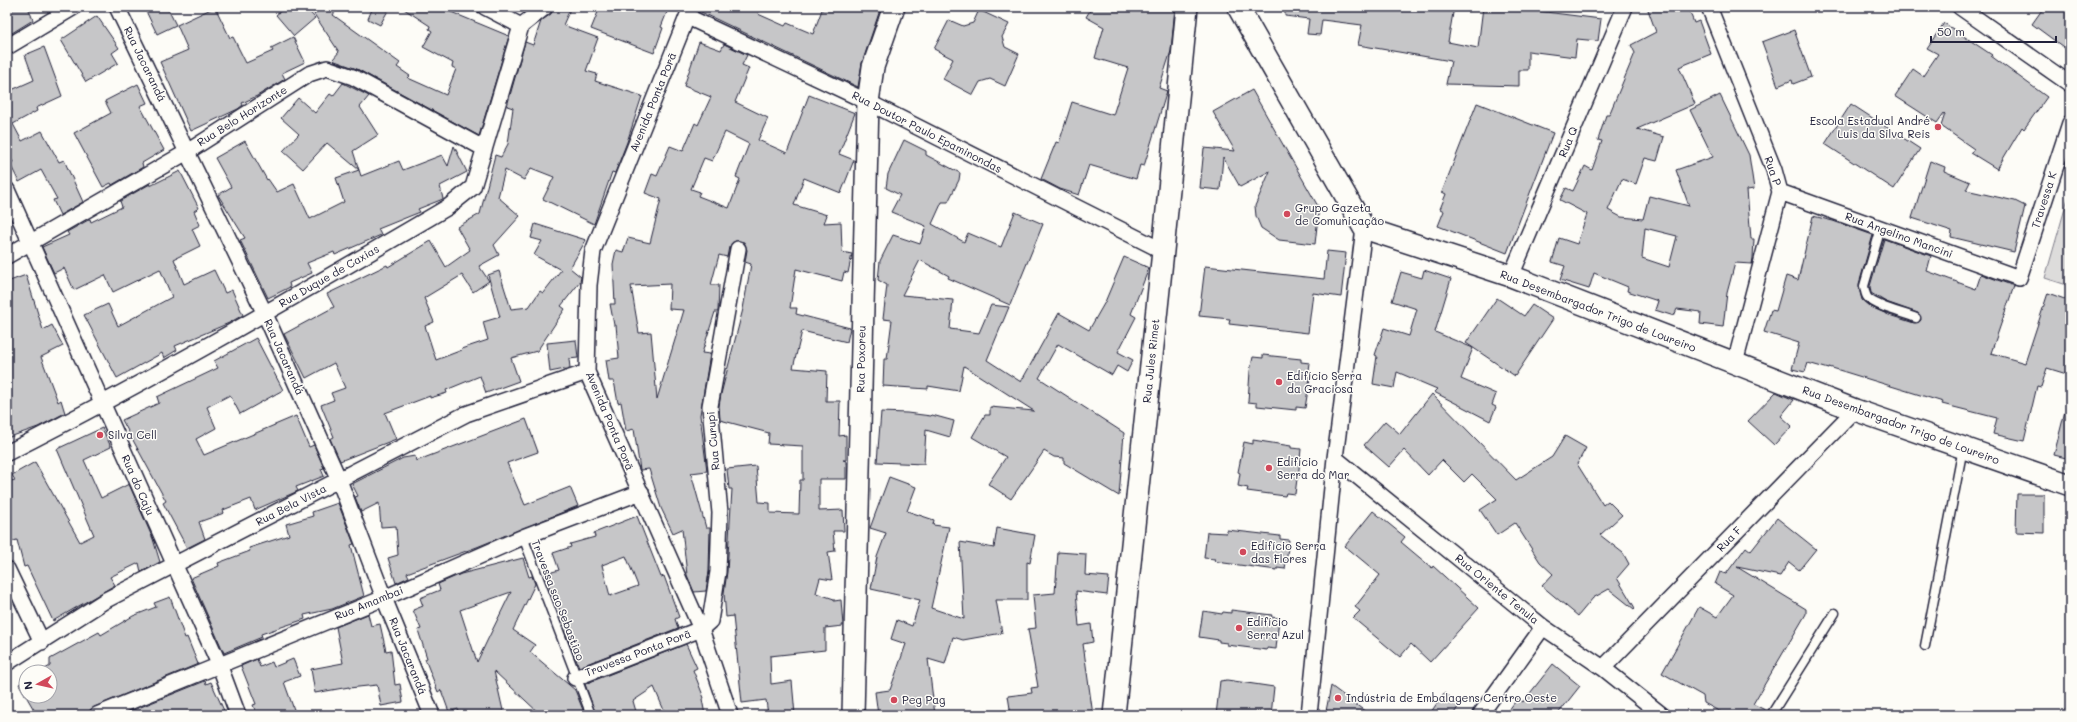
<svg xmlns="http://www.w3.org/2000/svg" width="2077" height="722" viewBox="0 0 2077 722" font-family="Mali,sans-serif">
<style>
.green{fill:#dddcdb;stroke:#807f8b}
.building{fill:#c6c6c8;stroke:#22223b;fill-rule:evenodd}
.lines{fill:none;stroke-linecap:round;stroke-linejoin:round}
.lane-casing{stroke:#22223b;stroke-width:11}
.street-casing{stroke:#22223b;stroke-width:18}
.secondary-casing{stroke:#22223b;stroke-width:24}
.lane{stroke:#fdfcf7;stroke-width:8}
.street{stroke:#fdfcf7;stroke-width:15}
.secondary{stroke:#fdfcf7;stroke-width:21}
.poi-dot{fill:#d1495b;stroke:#fdfcf7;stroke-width:1.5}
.labels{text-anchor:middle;stroke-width:3;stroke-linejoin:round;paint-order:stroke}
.street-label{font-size:11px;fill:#22223b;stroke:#fdfcf7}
.poi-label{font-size:11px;fill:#22223b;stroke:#fdfcf7;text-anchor:start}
</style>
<rect width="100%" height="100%" fill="#fdfcf7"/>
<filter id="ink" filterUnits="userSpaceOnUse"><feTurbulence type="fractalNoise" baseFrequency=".025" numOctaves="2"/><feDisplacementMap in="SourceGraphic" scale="8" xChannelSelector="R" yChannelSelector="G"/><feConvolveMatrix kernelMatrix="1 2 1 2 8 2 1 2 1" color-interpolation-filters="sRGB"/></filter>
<g filter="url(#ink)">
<!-- green -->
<path class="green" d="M2070 191V286L2045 278Z"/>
<!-- building -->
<path class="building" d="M7 7H28L33 20 7 36Z
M144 7H167L176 25 157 34Z
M215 7 230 38 233 37 246 63 273 51 271 48 293 37 305 62 282 73 285 79 257 96 242 103 243 105 238 109 191 131 160 62 188 50 177 25Z
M285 7H305L315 18 294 36 276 15Z
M324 7H338L333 15 400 63 397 67 410 76 408 78 446 95 456 69 452 67 453 63 423 47 432 31 429 29 430 26 401 7H439L509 36 479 136 357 69 335 61 333 59 339 52 314 14Z
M373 7H390L380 25 368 19Z
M554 7H571L563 25 598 38 586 71 597 74 595 81 642 96 627 142 615 173 612 172 594 224 543 199 554 177 531 168 524 180 505 170 498 197 520 216 494 245 499 255 479 266 489 281 473 292 462 275 424 298 434 322 425 326 436 360 462 350 461 349 488 340 483 322 500 317 488 275 499 271 511 309 529 307 540 291 543 293 561 270 534 255 542 241 531 238 535 224 586 240 570 268 581 277 580 282 561 306 565 309 537 351 511 358 519 381 486 393 480 376 446 390 447 393 430 398V396L385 413 396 439 340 461 330 439 334 437 321 405 334 400 331 393 345 388 334 363 306 378 284 334 334 307 327 294 387 265 388 267 431 241 446 267 470 250 457 227 480 214 495 155 501 157 508 144 513 108 507 106 525 42 533 45 541 21 551 14Z
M600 7H669L661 27 663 28 654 53 591 29Z
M700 7H761L758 14 785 26 787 23 813 34 823 7H881L862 63 858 87 699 11Z
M1092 7H1175L1171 51 1159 88 1167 91 1166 94 1144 166 1140 165 1136 179 1089 165 1079 195 1060 189 1041 179 1056 142 1059 143 1072 102 1113 115 1128 68 1095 58 1104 27 1086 17Z
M1285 7H1454L1448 42 1478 48 1483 7H1506L1601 19 1598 41 1577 39 1575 57 1528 51V70H1519V86L1446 84 1451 61 1358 45 1362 25 1322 20 1320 35 1307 34 1309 19 1285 16Z
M1647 7H1688L1694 23 1699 21 1711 54 1679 67 1695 104 1637 129 1664 137 1657 161 1645 158 1636 184 1622 179 1608 210 1621 217 1643 219 1649 196 1689 206 1676 170 1713 157 1690 110 1720 95 1749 155 1754 189 1747 190 1751 239H1754L1753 258 1752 264 1735 263 1727 293 1723 327 1700 324 1701 312 1677 309 1674 316 1655 310 1658 301 1627 291 1628 287 1594 273 1589 289 1560 280 1565 266 1552 262 1559 238 1577 244 1587 214 1560 200 1566 188 1573 191 1585 166 1592 170 1602 141 1598 140 1606 115H1609L1635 53 1631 45 1656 32ZM1645 228 1677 236 1669 267 1642 258Z
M2044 7H2070V52L2032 24Z
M979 10 1009 24 1002 37 1005 47 1019 54 1005 86 990 79 980 82 973 95 943 79 953 59 934 49 949 20 963 26 973 23Z
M97 16 119 48 112 53 118 63 86 82 61 40Z
M1944 23 1992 55 1991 56 2047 97 2024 129 2022 127 1997 169 1971 153 1974 149 1941 126 1945 114 1944 113 1937 123 1895 96 1913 69 1923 76 1938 54 1927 48Z
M1794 30 1811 77 1793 84 1792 80 1778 86 1762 42Z
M699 42 721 50 724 44 747 55 742 65 749 68 735 102 768 118 758 140 787 153 809 95 855 113 839 154 854 160 841 193 804 178 794 205 827 215 824 223 841 222 842 252 852 254 848 273 844 272 842 281 796 269 790 308H797L796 314 850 328 847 342 802 331 793 368 827 371 826 401H840L839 436 846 435V460H843L846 461V479H819V511L843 510 844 531H833L835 551 828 552 832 580 820 578 816 593 834 599V601L841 600 843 626 825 628V650L770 656 771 684 792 681 795 715H768L766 700 742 703 733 616 726 617 724 593 727 572 732 489H729L727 469 756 466 759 502 770 503V513L799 514 800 480H803V446L768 444 769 433 720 420 719 406 721 394 743 309 751 264 745 262 747 250 744 242 735 241 729 247 727 257 719 255 711 285H719L718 312H715L702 353 710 354 700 415 707 471 691 473 706 528H710L709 571 706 591 694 592 687 575 682 529 673 533 661 508 649 469 640 470 634 429 626 431 621 402 618 403 614 381H609L606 360 619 358 616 325H614L610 304H615L613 264 616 250 623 252 628 238 650 243 661 199 645 193 652 174 657 176 670 146 683 151 695 123 698 125 711 97 684 86ZM725 132 749 144 736 177 740 179 729 208 698 196 700 192 691 189 704 158 712 161ZM670 284 669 309 684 310 657 399 651 332 639 333 631 286Z
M44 47 62 96 36 108 37 111 13 124 22 141 42 131 59 162 64 160 83 202 60 215 53 200 57 199 41 170 19 182 10 164 13 162 7 151V92L34 80 25 55Z
M343 83 369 96 360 107 378 135 353 151 359 170 327 143 303 169 283 151 299 134 281 118 298 98 315 113 330 94 333 96Z
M138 84 147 103 140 106 164 150 142 163 143 167 112 185 111 183 103 187 74 133 111 113 105 101Z
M1252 90 1319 208 1315 244 1279 240 1261 228 1256 216 1255 206 1270 171 1240 187 1223 157 1220 190 1200 188 1204 148 1235 151 1213 112Z
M1477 103 1553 133 1507 253 1438 226 1444 211 1440 209 1446 194 1442 192Z
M1851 104 1920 149 1894 189 1825 144Z
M904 140 926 151V155L960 173 959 180 948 202H942L932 224 964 242 968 233 1001 247 1015 212 1043 224 1010 305 948 278 949 276 920 260 902 295 953 300 950 329 979 333 991 305 1009 307 987 360 1021 382 1059 313 1089 330 1105 302 1124 257 1149 268 1131 314 1136 317 1118 352 1133 360 1127 372 1117 366 1112 375 1058 344 1039 378 1124 433 1119 496 1064 463V458L1054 457 1044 451 1011 499 988 484 1006 457 972 437 985 415H990V407L1034 411 964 366 959 391 928 386V389L883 386 884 359H887L892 320 883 319 887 285 878 280 880 261 893 235 920 244 926 226 891 212 900 195 886 188 888 174Z
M245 141 267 180 268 179 277 192 294 184 310 219 344 202 336 178 359 170 361 176 399 161 403 170 442 155 448 166 454 146 467 172 440 186 443 199 418 209 420 212 378 229 381 235 335 255 334 252 307 263 312 273 289 283 290 287 268 298 240 240 245 238 218 195 231 187 215 158Z
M1930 161 1945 167 1944 171 1970 182 1966 190 2015 201 2025 206 2014 252 1951 237 1952 231 1912 218Z
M180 171 199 208 194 211 200 225 192 229 200 246 174 259 184 284 214 270 225 293 232 290 243 315 229 323 175 346 177 350 164 358 162 353 117 378 84 315 108 304 118 326 170 298 172 297 160 269 113 292 105 275 74 290 64 268 54 273 42 247 69 235 67 232 90 219 91 222 122 207 120 201 150 184V186Z
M1813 216 1833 221 1873 235 1859 284 1860 292 1862 300 1869 306 1889 315 1914 323 1919 322 1921 320 1918 313 1886 302 1871 293 1870 286 1884 239 1931 256 1927 271 1976 289 1981 274 2014 286 1991 353 2025 363 2048 293 2070 301V375L2047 368 2041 387 2037 386 2024 441 1993 434 1997 418 1942 404 1943 402 1829 367V369L1808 363 1805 372 1792 369 1799 343 1764 332 1771 310 1776 311 1786 276 1798 280Z
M1327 251 1346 253 1341 297 1313 293 1308 333 1229 324 1230 319 1199 316 1205 266 1324 279Z
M1424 270 1451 279 1435 332 1473 348 1461 379 1496 394 1492 405 1496 407 1490 421 1434 392 1437 389 1397 372 1394 388 1373 384 1377 356 1375 355 1384 328 1409 336 1417 309 1392 301 1401 272 1422 278Z
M26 275 43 330 52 325 63 346 41 357 58 402 61 400 65 413 38 427 7 438V282Z
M1497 298 1524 316 1532 305 1553 319 1515 376 1466 343Z
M256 338 283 390 240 414 230 395 207 407 216 428 196 439 204 455 296 416 309 447 314 445 324 468 321 469 324 476 296 487 298 491 255 510 251 499 223 510 224 513 199 522 205 539 187 548 163 503 166 501 122 420 159 403 157 397 218 368 214 361Z
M576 340 578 358 569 359 570 368 550 372 547 343Z
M1263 355 1301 359V362L1310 363 1308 377 1310 378 1305 408 1296 407V410L1257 406V403L1248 402 1250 371 1253 357 1263 358Z
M1776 392 1794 400 1781 416 1792 426 1774 445 1748 421Z
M1432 394 1516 480 1552 457 1565 436 1586 448 1577 464 1603 505 1608 501 1622 515 1600 535 1623 553 1629 564 1617 578 1635 608 1634 609 1609 589 1593 598 1578 616 1542 586 1553 574 1540 562 1515 523 1497 535 1480 510 1497 499 1472 474 1464 482 1442 460 1428 475 1404 450 1389 467 1364 445 1385 421 1400 434Z
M2065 411H2070V459L2054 455Z
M881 412 907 413 931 416 932 415 954 421 950 437 926 430 924 464 877 462Z
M526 419 538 452 507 463 525 505 570 487 578 506 477 547 407 573 409 577 396 583 388 558 398 555 396 526 381 527 379 503 361 512 355 497 358 496 352 484 403 458 415 456 416 461Z
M102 428 111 447 84 460 101 498 129 484 153 539 160 562 141 572 139 563 110 577 115 585 53 621 27 566 24 567 17 540 10 542 7 529V482L15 480 12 475 35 462 80 542 94 535 57 449Z
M1253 440 1291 446V448L1301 449 1298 479H1297L1295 494 1286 493 1285 496 1247 491 1248 488 1238 486 1240 473 1238 472 1244 442 1253 444Z
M889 477 916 487 907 511 934 520 933 525 949 527 931 608 964 619 960 542 994 548 997 528 1035 535 1030 563 1027 562V600H996L1002 633 963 640 953 637 945 664 928 659 935 715H878L875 692 890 690 906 644 891 639 897 620 912 626 920 600 871 589 877 557 886 533 870 528Z
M2017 494H2044V533L2016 532Z
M338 503 354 544 351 545 364 596 332 609 304 615 305 619 261 634 262 637 224 653 191 578 219 566 218 563 250 551 249 548 289 535 286 524 313 516 312 512Z
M1373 511 1405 537 1401 542 1432 568 1433 566 1479 608 1430 662 1411 644 1400 657 1353 618 1360 611 1355 607 1380 575 1345 546Z
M637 516 661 577 664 576 679 617 675 619 678 628 579 667 565 631 559 607H556L545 574 559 570 553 553 571 547 570 544 595 537 594 533ZM626 556 638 586 610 596 602 565Z
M1777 518 1816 549 1799 570 1789 562 1780 576 1737 567 1806 609V614L1753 704 1767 711 1766 715H1726L1704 703 1703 696 1662 673 1699 607 1717 617 1733 595 1715 584 1720 572 1726 574 1746 547 1751 551Z
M1227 530 1280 536V539L1289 540 1285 569 1277 568V570L1224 563 1214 561 1215 559 1204 558 1207 532 1227 533Z
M1058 552 1086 554 1085 575 1109 577 1107 595 1076 591 1079 626 1091 624 1093 642 1083 644 1093 715H1011L1008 696 1032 693 1031 688 1038 687 1028 629 1036 628 1033 595 1055 593Z
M523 558 529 577 532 576 535 584 513 630 535 645 530 652 575 690 585 715H541L494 671 504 715H459L458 709 449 712 441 690 438 692 425 659 427 658 418 630 421 629 413 610 423 606 420 598 440 590 438 584 461 574ZM511 592 487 641 477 662 460 610Z
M170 597 185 638 187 637 198 664 94 707 90 710 88 715H37L19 684 26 680V696H50V672H40L50 666V659L99 632 101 635 133 616 156 607 154 603Z
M1231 610 1272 615 1271 617 1279 618 1276 649 1267 648V650L1227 645V643L1219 642V640L1199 637 1203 611 1222 614 1223 612 1231 613Z
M368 614 371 626 380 624 386 651 391 650 395 685 400 684 403 702 381 706 377 685 349 688V687L315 693 311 669 343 663 336 627Z
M686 644 697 668 693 670 704 698 702 699 705 715H666L654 687 633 701 637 715H596L585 684Z
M257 659 260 667 272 662 274 667 293 659 300 676 284 682 296 715H257L253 705 256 704 241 666Z
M1553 664 1580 686 1557 715H1505L1518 698 1523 702Z
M1227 680 1274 687 1271 715H1216L1220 681Z
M205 681 206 684 211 682 226 715H121Z
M1331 686 1370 715H1334L1326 711Z
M1444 693 1460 704 1453 715H1429Z"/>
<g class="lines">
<defs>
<path id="lane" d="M1881 228 1864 286C1865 290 1865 295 1868 298 1877 307 1904 313 1916 318
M523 537 591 715
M1925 646 1963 448
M1771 715 1835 613"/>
<path id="street" d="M117 7 265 314 339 480 384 598 432 715
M485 7 521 26
M691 7 593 251 589 285 587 372 701 629 730 715
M1709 7 1774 170 1780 192 1735 363
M1960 7 2070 84
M688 17 868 102 1163 251
M7 47 74 7
M7 190 219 664 238 715
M1780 192 2019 278 2070 123
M7 256 187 152 309 74 327 68 353 77 483 148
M1511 276 1625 7
M7 453C157 377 303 292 448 207L473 187 521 26 545 7
M1335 458 1543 627 1603 668 1662 715
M7 569 42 642
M7 663 106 600 466 414 587 372
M1603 668 1855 410
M575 678 701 629 710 621 718 572 720 513 710 406 738 249
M97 715 384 598 523 537 641 492
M1309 715 1335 458 1364 228
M1480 715 1543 627"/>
<path id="secondary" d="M1238 7 1364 228 1511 276 1855 410 2070 485
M853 715 868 102 873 67 894 7
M1114 715 1163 251 1187 7"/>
</defs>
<!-- lane casing -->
<use href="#lane" class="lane-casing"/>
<!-- street casing -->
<use href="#street" class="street-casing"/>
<!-- secondary casing -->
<use href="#secondary" class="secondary-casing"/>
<!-- lane -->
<use href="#lane" class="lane"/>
<!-- street -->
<use href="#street" class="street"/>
<!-- secondary -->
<use href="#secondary" class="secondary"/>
</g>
</g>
<!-- markers -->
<g class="poi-dot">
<circle cx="1938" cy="127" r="4"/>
<circle cx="1287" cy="214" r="4"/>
<circle cx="1279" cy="382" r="4"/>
<circle cx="100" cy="435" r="4"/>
<circle cx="1269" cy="468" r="4"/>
<circle cx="1243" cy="552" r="4"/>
<circle cx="1239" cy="628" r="4"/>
<circle cx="1338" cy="698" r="4"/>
<circle cx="894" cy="700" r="4"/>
</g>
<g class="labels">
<!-- street labels -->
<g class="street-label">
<text transform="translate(145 64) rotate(64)" y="4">Rua Jacarandá</text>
<text transform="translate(653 102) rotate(-68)" y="4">Avenida Ponta Porã</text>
<text transform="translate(242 116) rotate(-32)" y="4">Rua Belo Horizonte</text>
<text transform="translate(927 132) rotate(27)" y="4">Rua Doutor Paulo Epaminondas</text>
<text transform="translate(1568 142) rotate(-67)" y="4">Rua Q</text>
<text transform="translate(1773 171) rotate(71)" y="4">Rua P</text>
<text transform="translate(2044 200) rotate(-72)" y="4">Travessa K</text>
<text transform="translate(1899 235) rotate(20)" y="4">Rua Angelino Mancini</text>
<text transform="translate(329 276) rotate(-30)" y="4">Rua Duque de Caxias</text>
<text transform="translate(1598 311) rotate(21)" y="4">Rua Desembargador Trigo de Loureiro</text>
<text transform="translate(284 357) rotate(66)" y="4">Rua Jacarandá</text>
<text transform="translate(861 359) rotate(-89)" y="4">Rua Poxoreu</text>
<text transform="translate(1151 361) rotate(-84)" y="4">Rua Jules Rimet</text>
<text transform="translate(610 421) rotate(67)" y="4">Avenida Ponta Porã</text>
<text transform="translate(1901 425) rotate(20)" y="4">Rua Desembargador Trigo de Loureiro</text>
<text transform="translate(713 441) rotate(-95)" y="4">Rua Curupi</text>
<text transform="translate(138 485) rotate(66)" y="4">Rua do Caju</text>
<text transform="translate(291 505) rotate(-27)" y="4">Rua Bela Vista</text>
<text transform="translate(1729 539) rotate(-46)" y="4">Rua F</text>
<text transform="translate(1497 589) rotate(39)" y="4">Rua Oriente Tenula</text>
<text transform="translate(558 600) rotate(69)" y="4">Travessa sao Sebastiao</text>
<text transform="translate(369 603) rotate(-22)" y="4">Rua Amambai</text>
<text transform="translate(638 653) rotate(-21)" y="4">Travessa Ponta Porã</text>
<text transform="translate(408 656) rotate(68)" y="4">Rua Jacarandá</text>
</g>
<!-- poi labels -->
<g class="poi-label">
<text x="1930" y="125" text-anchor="end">Escola Estadual André<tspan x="1930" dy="13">Luis da Silva Reis</tspan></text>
<text x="1295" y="212">Grupo Gazeta<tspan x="1295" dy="13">de Comunicação</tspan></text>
<text x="1287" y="380">Edifício Serra<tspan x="1287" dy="13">da Graciosa</tspan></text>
<text x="108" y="439">Silva Cell</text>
<text x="1277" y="466">Edifício<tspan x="1277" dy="13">Serra do Mar</tspan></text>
<text x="1251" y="550">Edifício Serra<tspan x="1251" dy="13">das Flores</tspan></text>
<text x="1247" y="626">Edifício<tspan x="1247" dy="13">Serra Azul</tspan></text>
<text x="1346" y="702">Indústria de Embalagens Centro Oeste</text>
<text x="902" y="704">Peg Pag</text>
</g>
</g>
<!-- margin -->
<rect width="2077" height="722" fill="none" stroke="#fdfcf7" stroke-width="24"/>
<rect x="12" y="12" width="2053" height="698" fill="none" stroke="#22223b" stroke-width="1.5" filter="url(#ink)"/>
<!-- north arrow -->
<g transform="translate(38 684) rotate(262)"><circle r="19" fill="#fdfcf7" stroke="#a5a5ac"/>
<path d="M0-3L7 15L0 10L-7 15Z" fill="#d1495b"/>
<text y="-6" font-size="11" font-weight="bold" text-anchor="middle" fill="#22223b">N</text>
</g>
<!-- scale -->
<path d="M1931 36v6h125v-6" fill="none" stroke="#22223b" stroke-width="2"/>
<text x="1937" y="36" font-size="12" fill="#22223b" stroke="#fdfcf7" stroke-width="3" paint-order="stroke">50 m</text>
</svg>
